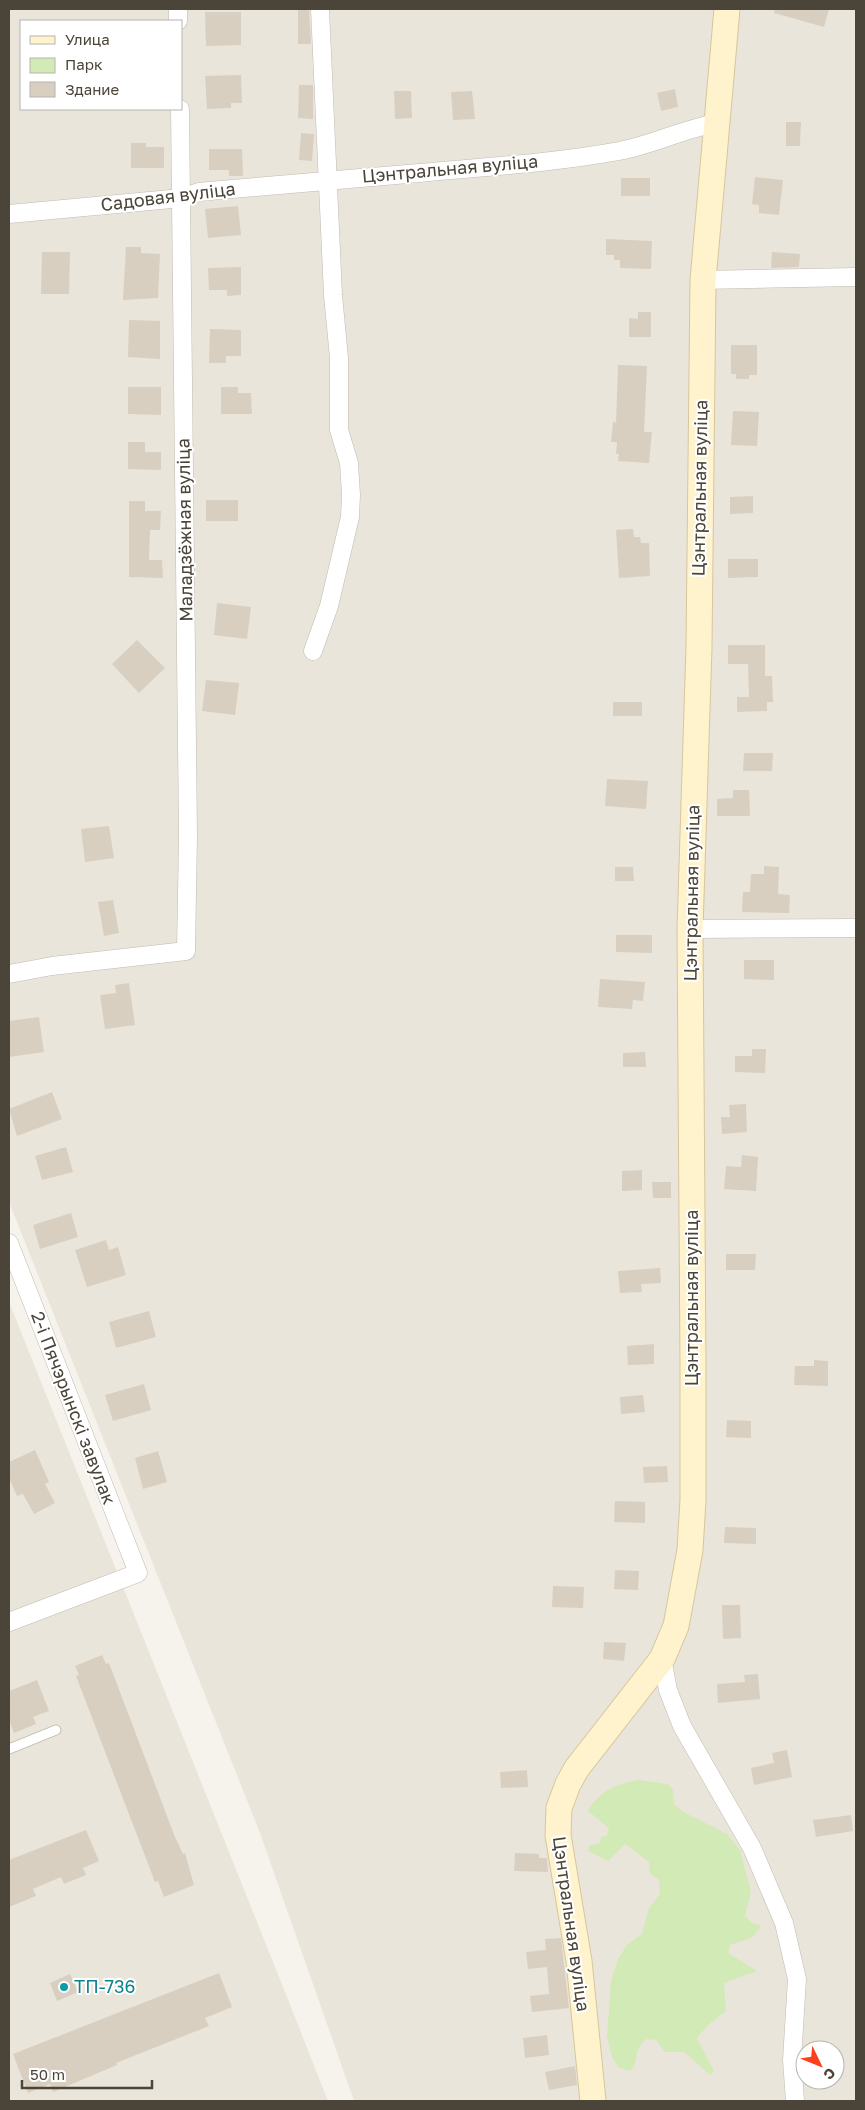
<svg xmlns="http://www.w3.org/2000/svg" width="865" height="2110" viewBox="0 0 865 2110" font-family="'Golos Text',sans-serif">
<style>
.residential{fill:#eae5da;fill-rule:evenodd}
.green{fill:#d2eab5}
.building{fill:#d8cfc1}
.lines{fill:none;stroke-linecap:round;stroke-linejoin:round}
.lane-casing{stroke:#c2bbae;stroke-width:11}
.street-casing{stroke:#c2bbae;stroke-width:19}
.secondary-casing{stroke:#d6c79b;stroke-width:27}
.lane{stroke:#fff;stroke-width:9}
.street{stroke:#fff;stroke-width:18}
.secondary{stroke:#fff3cd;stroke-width:25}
.culture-dot{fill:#0f9aa8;stroke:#fff;stroke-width:2}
.labels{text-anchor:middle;stroke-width:4;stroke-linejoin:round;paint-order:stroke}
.street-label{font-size:18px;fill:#4b4439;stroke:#fff}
.culture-label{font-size:18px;fill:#0d838f;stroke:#fff;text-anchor:start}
</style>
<rect width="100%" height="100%" fill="#f6f3ec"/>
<!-- residential -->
<path class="residential" d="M9 9H856V2101H354L260 1833 9 1202ZM21 21H181V109H21ZM805 2050H835V2080H805Z
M9 1302 285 1992 328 2101H9Z"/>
<!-- green -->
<path class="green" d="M639 1780 668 1784 673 1790 674 1804 683 1812 727 1834 740 1850 751 1892 745 1916 752 1923 761 1926 753 1937 730 1945 728 1953 757 1971 724 1983 726 2011 708 2025 697 2038 714 2071 710 2075 684 2052H665L656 2040 646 2039C632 2051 640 2061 630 2071L618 2067 612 2057 607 2037 611 1981 618 1959 627 1945 642 1934 649 1908 660 1894 659 1880 650 1873 649 1862 625 1844 608 1861 588 1851 589 1846 600 1843 601 1837 607 1836 609 1828 588 1811C599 1791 617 1783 639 1780Z"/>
<!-- building -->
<path class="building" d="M298 9H309L311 44H298Z
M775 9H829L824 27 774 13Z
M205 12H241V45L206 46Z
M241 75 242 103H231V108L207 109 205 76Z
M299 85H313V119L298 118Z
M675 89 678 107 661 111 657 93Z
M394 91H411L412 118 395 119Z
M472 91 475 119 453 120 451 92Z
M786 122H801L800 146H786Z
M301 133 314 134 312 161 299 160Z
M131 143H146V147H164V168H131Z
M209 149H242L243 176H229V170H209Z
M755 177 783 180 779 215 759 213V205L752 204Z
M621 178H650V196H621Z
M238 206 241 235 208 238 205 209Z
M606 239 652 241 651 269 620 268V260H614V255H606Z
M126 247H141V253L160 254 158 298 123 300Z
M42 252H70L69 294H41Z
M772 252 800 254 799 267 771 268Z
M241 267V295L227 296V290H209L208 268Z
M638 312H651V337H629V318L638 319Z
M129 320 160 321V359L128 357Z
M210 329 241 330V356H226V363H209Z
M731 345H757V375H749V379H736V374H731Z
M618 365 647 366 644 432H652L649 463 618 461 619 454H616L617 442H611L613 422 616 423Z
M128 387H161V415L128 414Z
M221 387H238V393H251L252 414H221Z
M733 411 759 412 757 446 731 445Z
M128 442H145V452H161V470L128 469Z
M753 496V513L730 514V497Z
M206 500H238V521H206Z
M129 501H145V511H161L160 530H150L149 560H162L163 578 129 577Z
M633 529 634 537H640L641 543H649L650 576 619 578 616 530Z
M728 559H758V577L728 578Z
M217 603 251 607 247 639 214 635Z
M137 640 165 668 139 693 112 664Z
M728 645H765V676H772L773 702H767V711L737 712V697H749L748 664H728Z
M206 680 239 683 235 715 202 711Z
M613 702H642V716H613Z
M744 753H773L772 771H743Z
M607 779 648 781 646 809 605 806Z
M733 790H749L750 816H717V799L733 798Z
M109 826 114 858 85 862 81 829Z
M764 866 779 867 778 894 790 895 789 913 742 912 743 892H750L751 874H764Z
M615 867H633L634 881H615Z
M113 900 119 933 104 936 98 902Z
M616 935H652V953L616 952Z
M744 960H774V980L744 979Z
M600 979 645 982 643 1001 633 1000 632 1009 598 1007Z
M129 983 135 1025 105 1029 100 995 116 993 115 985Z
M39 1017 44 1052 9 1057V1021Z
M752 1049H766L765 1073 735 1072V1056H752Z
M645 1052 646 1067H623V1053Z
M52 1092 62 1119 17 1136 9 1109Z
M746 1104 747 1132 722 1134 721 1117H730L729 1105Z
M66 1147 73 1172 42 1180 35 1156Z
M742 1155 758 1157 756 1191 724 1189 726 1166 741 1167Z
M642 1170V1190L622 1191V1171Z
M652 1182H671V1198H653Z
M71 1213 78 1237 40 1249 33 1225Z
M106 1240 109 1250 118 1247 126 1275 87 1287 75 1250Z
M726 1254H756L755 1270H726Z
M660 1268 661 1283 641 1284 642 1292 620 1293 618 1271Z
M149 1311 156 1337 116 1348 109 1322Z
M654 1344V1364L628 1365 627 1346Z
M814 1360 828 1361V1386L794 1385 795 1366H814Z
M144 1384 151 1410 113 1421 105 1395Z
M643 1395 645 1412 621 1414 620 1397Z
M727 1420 751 1421V1438L726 1437Z
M35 1450 49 1482 45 1484 55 1503 34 1514 23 1494 17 1496 9 1478V1462Z
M158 1451 167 1482 143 1489 135 1458Z
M667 1466 668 1482 644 1483 643 1467Z
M615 1501 645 1502V1523L614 1522Z
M725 1527 756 1528V1544L724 1543Z
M615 1570 639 1571 638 1590 614 1589Z
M553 1586 584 1587 583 1608 552 1607Z
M722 1605H740L741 1638 723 1639Z
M604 1642 626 1643 624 1661 603 1659Z
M102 1655 106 1664 109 1663 175 1837 183 1854 185 1853 194 1885 164 1897 158 1881 155 1882 76 1676 79 1675 75 1666Z
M758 1674 760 1699 718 1703 717 1684 745 1682 744 1675Z
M37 1680 49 1711 33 1717 36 1724 14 1733 9 1720V1691Z
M787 1750 792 1777 754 1785 751 1768 774 1763 772 1753Z
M527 1770 528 1787 501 1788 500 1772Z
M851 1815 853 1831 816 1837 813 1820Z
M86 1830 99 1861 83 1868 86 1875 64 1884 61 1877 33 1889 36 1896 9 1907V1860Z
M515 1853 539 1854V1858H547L548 1872 514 1871Z
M561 1938 569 2008 532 2012 530 1996 549 1994 547 1967 528 1969 526 1952 546 1950 545 1939Z
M219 1973 232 2007 205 2018 209 2026 116 2063 117 2065 53 2092 50 2084 28 2093 13 2054Z
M70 1974 78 1992 57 2001 50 1983Z
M547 2035 549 2055 525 2058 523 2038Z
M575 2066 577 2085 549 2090 545 2072Z"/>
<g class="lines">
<defs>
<path id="lane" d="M9 1749 56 1730"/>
<path id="street" d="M178 9V21
M9 214 182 198 199 192C272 185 345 179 419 173 485 167 553 163 619 151 652 145 683 129 717 123
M703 280 856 277
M313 651 329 606 350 517 351 495 349 463 339 430V358L333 295 320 9
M690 929 856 928
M9 974 52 966 186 951 188 835 180 109
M9 1243 138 1573 9 1622
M662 1659 668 1690 682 1726 752 1848 784 1923 797 1979 792 2060 795 2101"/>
<path id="secondary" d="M593 2101 579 1961 558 1835 559 1808 568 1784 577 1768 662 1659 676 1626 690 1550 693 1500V1364L690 929 699 647 703 280 727 9"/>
</defs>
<!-- lane casing -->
<use href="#lane" class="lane-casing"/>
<!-- street casing -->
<use href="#street" class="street-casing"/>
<!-- secondary casing -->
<use href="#secondary" class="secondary-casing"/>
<!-- lane -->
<use href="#lane" class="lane"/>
<!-- street -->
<use href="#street" class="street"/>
<!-- secondary -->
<use href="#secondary" class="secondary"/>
</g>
<!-- markers -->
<circle class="culture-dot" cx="64" cy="1987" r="5"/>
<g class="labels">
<!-- street labels -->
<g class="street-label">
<text transform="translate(450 169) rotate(-5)" y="6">Цэнтральная вуліца</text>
<text transform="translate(168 197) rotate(-7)" y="6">Садовая вуліца</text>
<text transform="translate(700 488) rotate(-89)" y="6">Цэнтральная вуліца</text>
<text transform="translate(185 530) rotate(-91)" y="6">Маладзёжная вуліца</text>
<text transform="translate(692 893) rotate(-89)" y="6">Цэнтральная вуліца</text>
<text transform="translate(692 1298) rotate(-90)" y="6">Цэнтральная вуліца</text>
<text transform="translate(73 1408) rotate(69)" y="6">2-і Пячэрынскі завулак</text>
<text transform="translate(571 1924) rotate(82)" y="6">Цэнтральная вуліца</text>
</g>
<!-- culture labels -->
<g class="culture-label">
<text x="74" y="1993">ТП-736</text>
</g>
</g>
<!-- border -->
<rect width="865" height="2110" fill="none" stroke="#4b4439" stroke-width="20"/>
<!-- legend -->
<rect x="20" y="20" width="162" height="90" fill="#ffffff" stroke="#b7b4b0"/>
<rect x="30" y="36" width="25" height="8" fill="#fff3cd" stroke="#b7b4b0"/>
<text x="65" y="45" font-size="15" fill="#4b4439">Улица</text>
<rect x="30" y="58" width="25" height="15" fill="#d2eab5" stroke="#b7b4b0"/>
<text x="65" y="70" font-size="15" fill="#4b4439">Парк</text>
<rect x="30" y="82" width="25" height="15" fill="#d8cfc1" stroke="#b7b4b0"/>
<text x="65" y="95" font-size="15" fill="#4b4439">Здание</text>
<!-- north arrow -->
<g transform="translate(820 2065) rotate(133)"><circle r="24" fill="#ffffff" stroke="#b7b4b0"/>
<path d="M0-4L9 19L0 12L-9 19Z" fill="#fc3f1d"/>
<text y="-8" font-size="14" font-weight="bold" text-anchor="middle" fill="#4b4439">С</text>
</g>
<!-- scale -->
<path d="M22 2080v8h130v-8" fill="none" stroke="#4b4439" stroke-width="2.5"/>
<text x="30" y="2080" font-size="15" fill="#4b4439" stroke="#ffffff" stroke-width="4" paint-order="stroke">50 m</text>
</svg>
